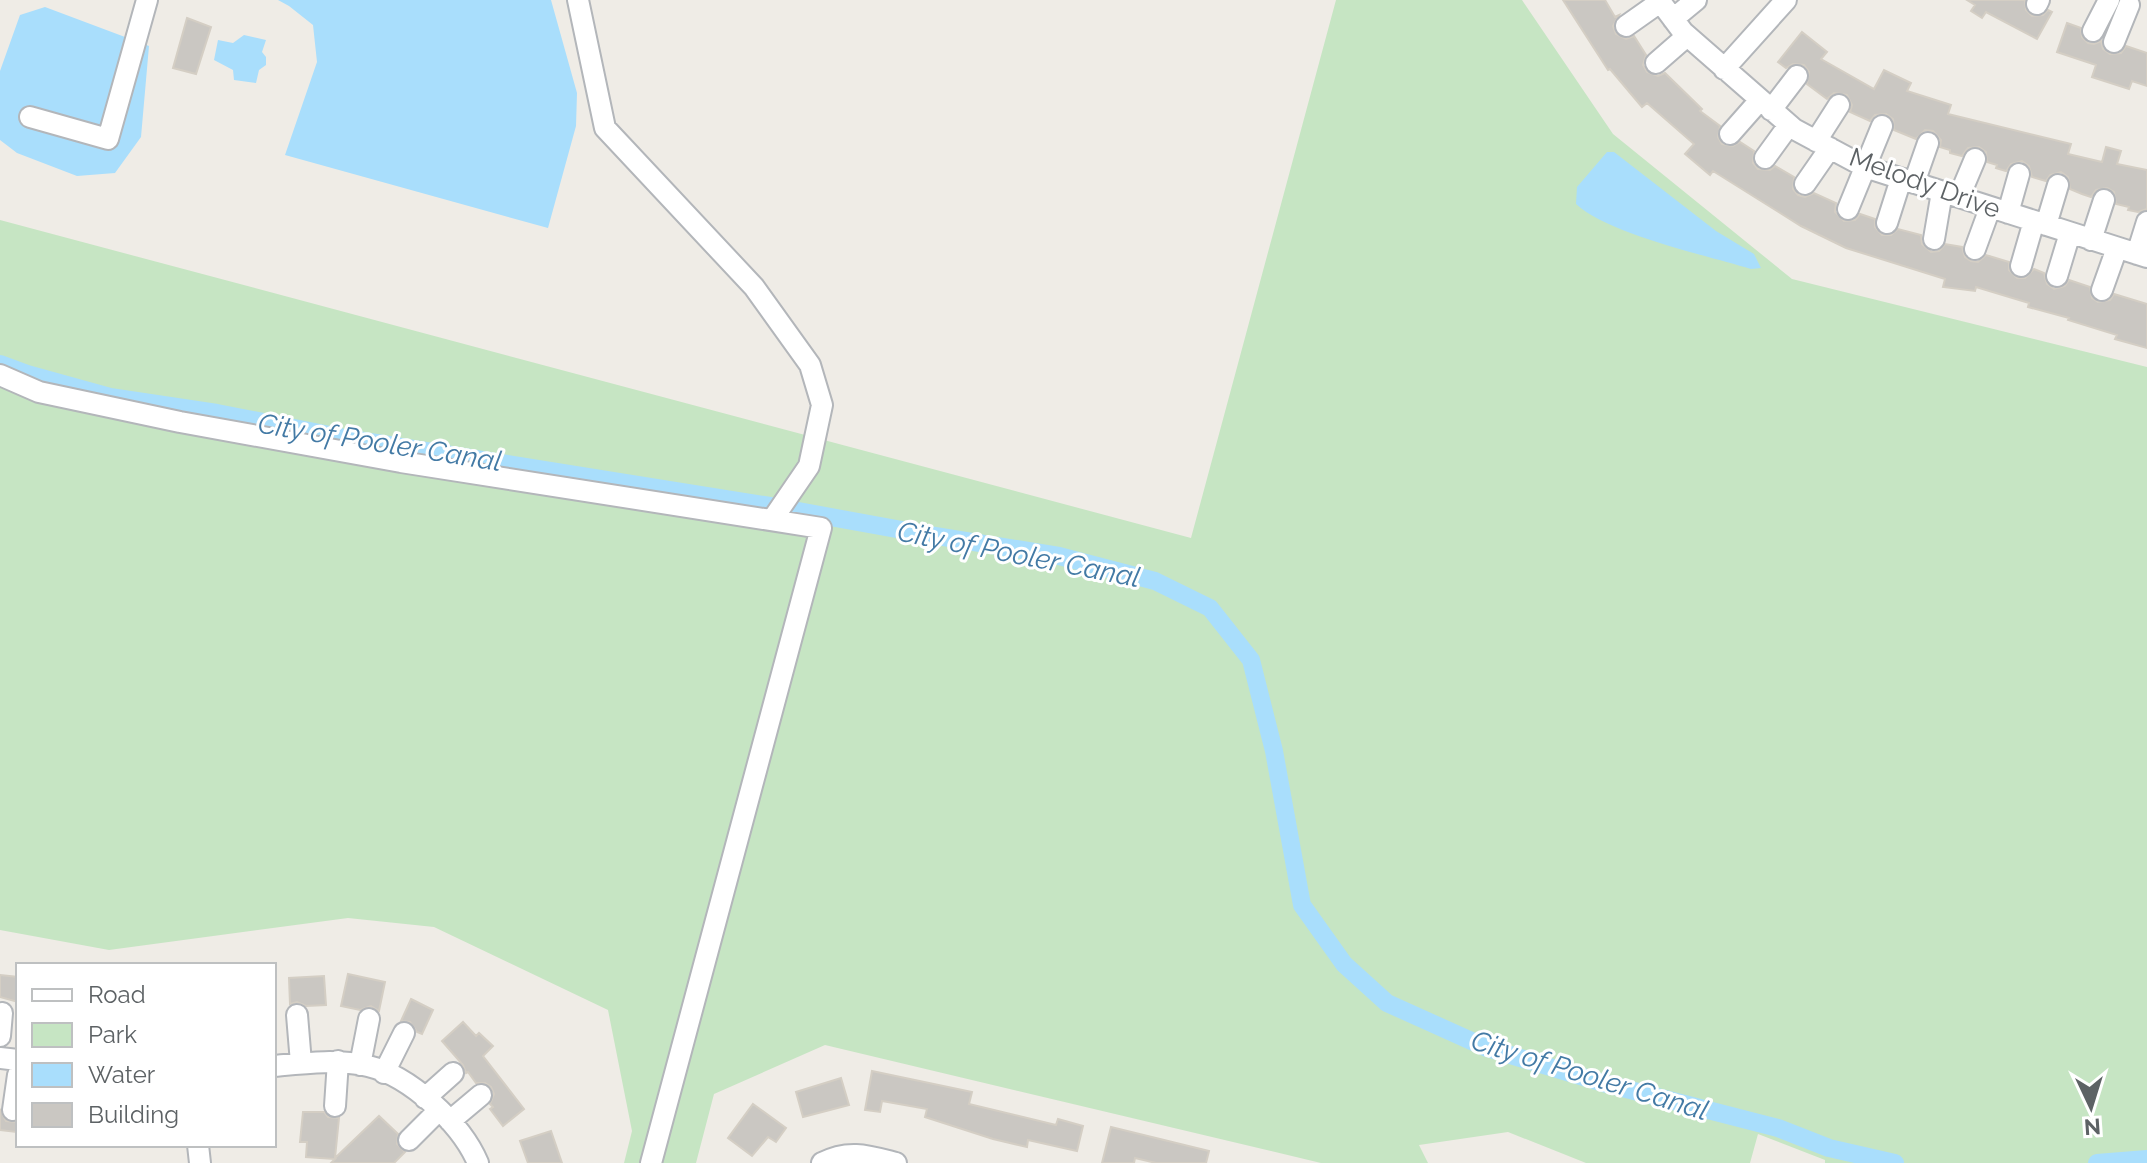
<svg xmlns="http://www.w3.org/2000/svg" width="2147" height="1163" viewBox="0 0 2147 1163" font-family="Raleway,sans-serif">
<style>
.green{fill:#c6e5c3}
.water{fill:#a9defc}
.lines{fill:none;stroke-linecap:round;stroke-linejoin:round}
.canal{stroke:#a9defc;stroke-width:18}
.building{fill:#cac7c2;stroke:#d4cec4;stroke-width:2}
.minor-casing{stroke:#b3b6ba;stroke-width:24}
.minor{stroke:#fff;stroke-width:20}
.labels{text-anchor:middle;stroke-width:6;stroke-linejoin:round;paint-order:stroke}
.street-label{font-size:26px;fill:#5d6265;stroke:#fff}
.water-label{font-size:28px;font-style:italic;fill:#437aa5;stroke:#fff}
</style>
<rect width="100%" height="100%" fill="#efece6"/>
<!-- green -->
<path class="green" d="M1336 0H1522L1613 134 1792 279 2147 367V1163H1825V1160L1758 1134 1750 1163H1586L1508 1132 1419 1145 1428 1163H1321L825 1045 714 1094 696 1163H624L632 1131 608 1010 434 927 348 918 109 950 0 930V220L1191 538Z"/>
<!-- water -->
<path class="water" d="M278 0H551L577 93 576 126 548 228 285 155 317 62 313 25 289 6Z
M45 7 149 46 141 137 115 173 77 176 17 153 0 140V71L20 15Z
M244 35 266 40 262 52 266 57V65L259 70 256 83 234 80 233 70 214 60 218 40 233 43Z
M1607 152H1614L1716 231 1754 254 1761 268 1751 269C1705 255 1608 234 1576 204L1577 187Z"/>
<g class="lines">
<!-- canal -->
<path class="canal" d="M0 364 27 374 110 397 217 413 345 438 770 506 924 534 1059 556 1155 581 1210 608 1251 660 1274 751 1302 905 1344 964 1387 1003 1487 1048 1603 1083 1778 1128 1829 1148 1895 1163
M2097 1163 2147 1159"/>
</g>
<!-- building -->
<path class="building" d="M1563 0H1605L1615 17 1619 15 1613 26 1616 34 1626 39 1634 36 1646 55 1643 65 1647 72 1658 76 1665 73 1702 109 1700 111 1720 126 1718 137 1722 144 1733 146 1740 142 1754 151 1753 163 1758 169 1770 170 1775 166 1794 177 1793 189 1798 195 1805 197 1814 193 1836 203 1835 212 1844 221 1855 220 1860 214 1875 219V227L1882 235H1891L1898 229 1921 235 1922 244 1931 252 1939 251 1945 244 1962 247 1965 257 1971 261 1978 262 1986 255 2009 262V270L2017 278H2025L2034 269 2044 273 2047 284 2054 289 2065 286 2069 280 2090 287 2092 298 2098 302 2110 300 2114 294 2147 304V348L2115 339 2117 335 2068 320 2069 318 2028 307 2029 303 1976 287 1975 291 1943 287 1945 279 1846 248 1801 226 1713 171 1710 175 1685 154 1694 144 1647 103 1642 107 1610 69 1608 70Z
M1967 0H2025L2026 10 2032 16 2043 15 2048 10 2052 12 2037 39 1986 12 1982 18 1971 11 1975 5Z
M187 18 211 27 196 74 173 68Z
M2067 23 2081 28 2082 37 2088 43 2094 44 2101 41 2103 49 2110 54 2121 53 2126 46 2147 53V86L2132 81 2129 89 2092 77 2096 65 2057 52Z
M1802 32 1827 52 1821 59 1874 89 1884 70 1911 83 1907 91 1951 105 1948 114 2071 144 2068 154 2102 162 2106 147 2121 151 2117 164 2147 170V209L2138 212 2128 210 2129 207 2116 204 2114 192 2107 188 2096 190 2091 197 2082 194 2070 189 2068 177 2061 172 2050 175 2046 181 2032 177 2029 166 2022 161 2011 164 2006 171 1996 168 1997 165 1987 162 1986 152 1979 147 1968 148 1962 156 1950 153V150L1940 147 1941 140 1933 131 1925 130 1916 139 1894 130 1893 119 1886 114 1875 115 1870 121 1850 112 1852 105 1847 95 1834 93 1827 99 1807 84 1809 72 1804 65 1793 64 1786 68 1778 62Z
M348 974 385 982 379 1011 371 1006 360 1010 341 1006Z
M0 975 18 977V1002L0 997Z
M324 976 326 1005 306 1006 297 1002 290 1004 289 978Z
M411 999 433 1010 422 1034 417 1032 410 1022 401 1021Z
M463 1022 476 1036 479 1033 493 1046 483 1056 524 1109 503 1126 490 1109 493 1107 490 1104 494 1094 491 1087 485 1083H476L468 1072 466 1073 463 1065 442 1041Z
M872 1071 972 1092 969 1104 1056 1125 1058 1119 1083 1126 1077 1151 1028 1140 1027 1147 993 1139 925 1117 927 1109 882 1101 880 1112 865 1110Z
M841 1078 849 1105 803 1117 796 1092Z
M753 1104 786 1128 776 1142 768 1137 752 1156 728 1138Z
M0 1109 6 1121 17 1122 16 1132 0 1130Z
M303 1112H324L328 1117 339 1118 335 1158 379 1116 398 1134 397 1144 405 1152 394 1163H331L335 1159 306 1157 307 1142H300Z
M1111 1127 1209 1151 1206 1163H1156L1135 1158 1134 1163H1102Z
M551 1131 562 1163H528L520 1141Z"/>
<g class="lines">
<defs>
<path id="minor" d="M578 0 605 128 754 287 810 365 822 405 809 466 772 520
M1659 0 1683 32 1794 129 1865 167 2147 257
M2037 4 2039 0
M1673 19 1696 0
M1626 26 1660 2
M2093 31 2109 0
M2114 42 2129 5
M1656 63 1687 36
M1724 69 1786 0
M1771 110 1797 76
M30 117 108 139 147 0
M1730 134 1760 100
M1816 141 1839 105
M1765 158 1789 125
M1914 183 1928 143
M1805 184 1830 148
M1959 197 1975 159
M1848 209 1882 126
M2008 213 2019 174
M1887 223 1901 179
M2046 225 2058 185
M1934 239 1942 192
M2091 240 2104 200
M1975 249 1990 208
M2137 254 2147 222
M2021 266 2034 221
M2057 276 2070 233
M2102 290 2117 248
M0 375 39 392 180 422 401 462 821 528 651 1163
M297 1015 301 1063
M0 1036 2 1013
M0 1058 18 1060
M360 1065 369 1019
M274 1066C305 1063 337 1059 368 1066 410 1076 461 1123 478 1163
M384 1073 404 1033
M425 1098 453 1073
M335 1106 338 1061
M13 1110 18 1075
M450 1121 481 1095
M409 1140 439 1110
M198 1145 200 1163
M822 1163C849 1149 869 1156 896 1163"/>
</defs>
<!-- minor casing -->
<use href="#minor" class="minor-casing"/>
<!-- minor -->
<use href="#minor" class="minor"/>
</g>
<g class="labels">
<!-- street labels -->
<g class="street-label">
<text transform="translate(1925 183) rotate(20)" y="9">Melody Drive</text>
</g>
<!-- water labels -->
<g class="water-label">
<text transform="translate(380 442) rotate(9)" y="10">City of Pooler Canal</text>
<text transform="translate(1019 554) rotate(11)" y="10">City of Pooler Canal</text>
<text transform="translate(1590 1075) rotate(17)" y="10">City of Pooler Canal</text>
</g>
</g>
<!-- legend -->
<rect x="16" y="963" width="260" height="184" fill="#ffffff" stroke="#bec0c1" stroke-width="2"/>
<rect x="32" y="989" width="40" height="12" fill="#ffffff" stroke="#bec0c1" stroke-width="2"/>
<text x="88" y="1003" font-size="24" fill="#5d6265">Road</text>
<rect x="32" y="1023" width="40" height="24" fill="#c6e5c3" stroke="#bec0c1" stroke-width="2"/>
<text x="88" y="1043" font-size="24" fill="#5d6265">Park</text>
<rect x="32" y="1063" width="40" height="24" fill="#a9defc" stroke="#bec0c1" stroke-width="2"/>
<text x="88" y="1083" font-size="24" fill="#5d6265">Water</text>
<rect x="32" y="1103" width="40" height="24" fill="#cac7c2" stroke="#bec0c1" stroke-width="2"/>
<text x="88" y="1123" font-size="24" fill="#5d6265">Building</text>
<!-- north arrow -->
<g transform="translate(2091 1107) rotate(176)" stroke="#ffffff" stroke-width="6" paint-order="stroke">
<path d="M0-6L14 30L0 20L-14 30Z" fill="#5d6265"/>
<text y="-12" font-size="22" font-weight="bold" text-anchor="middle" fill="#5d6265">N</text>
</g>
</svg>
